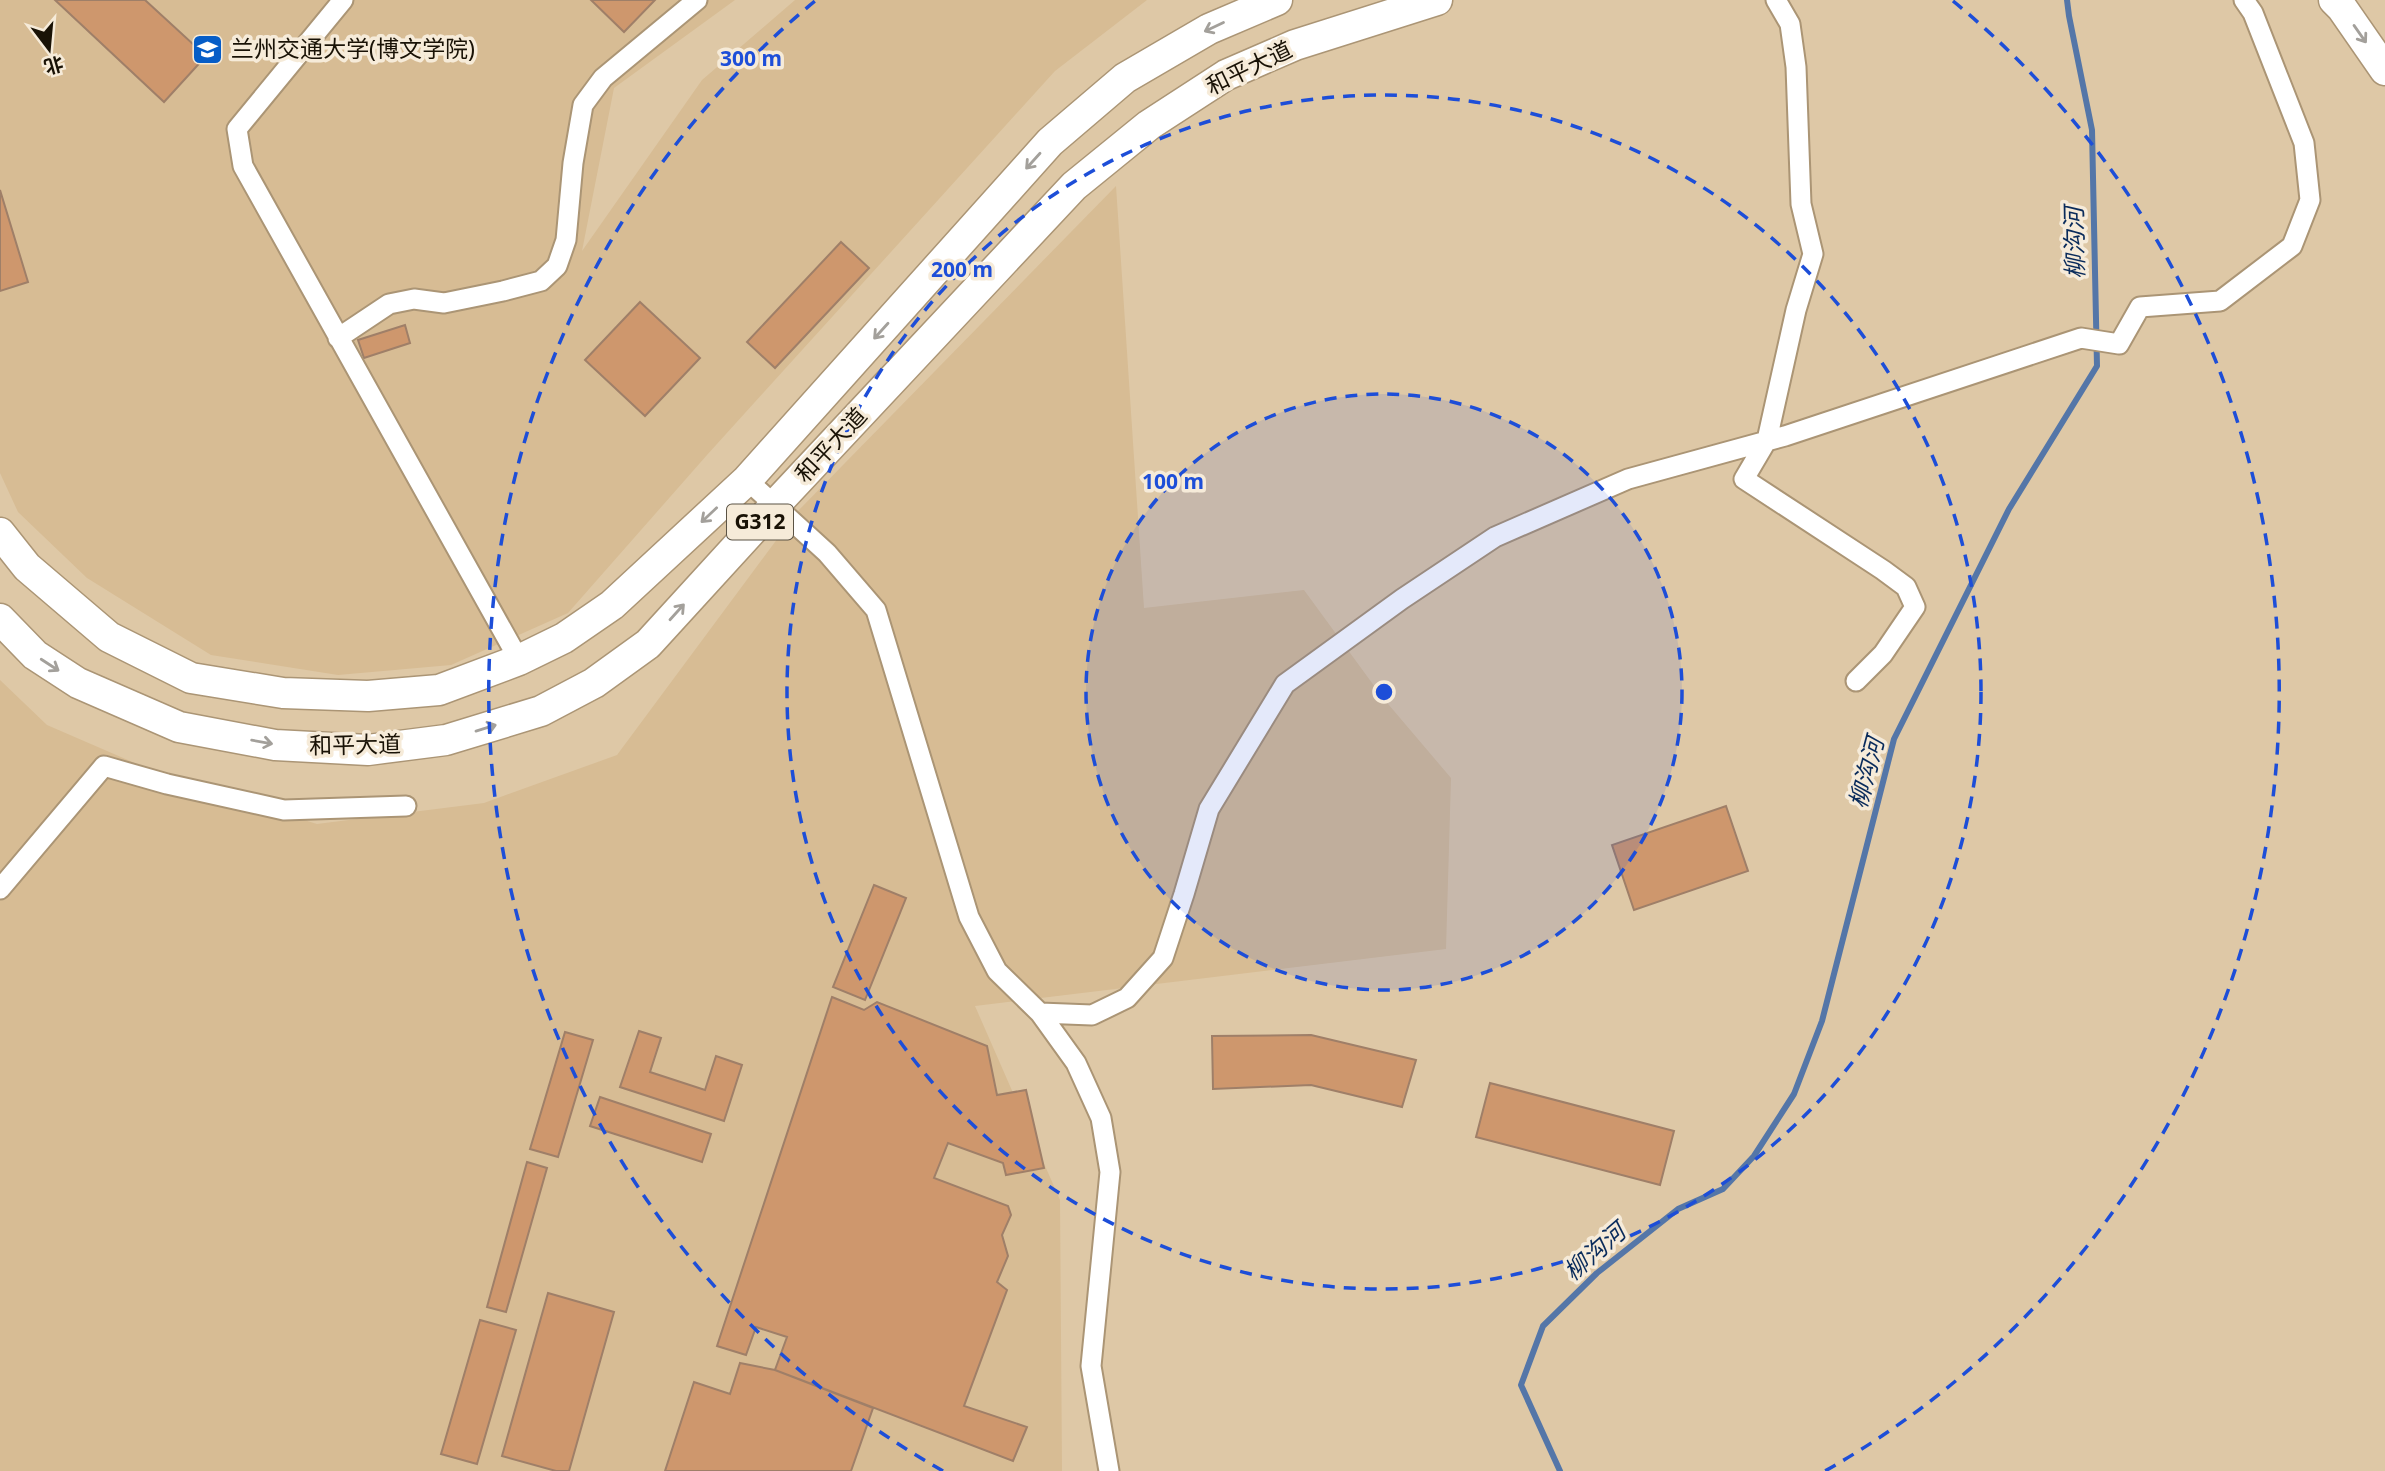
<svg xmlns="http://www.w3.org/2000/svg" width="2385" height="1471" viewBox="0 0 2385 1471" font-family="'Noto Sans','Noto Sans SC',sans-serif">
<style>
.built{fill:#d7bc94}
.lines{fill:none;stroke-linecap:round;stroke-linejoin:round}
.stream{stroke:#5476a8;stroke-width:6}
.building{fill:#ce976d;stroke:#9f7f68;stroke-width:2}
.minor-casing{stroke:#ab9575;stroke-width:23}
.highway-casing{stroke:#ab9575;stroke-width:33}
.minor{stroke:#fff;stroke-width:19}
.highway{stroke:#fff;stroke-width:30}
.oneway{stroke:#a3a09b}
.ring{fill:none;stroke:#1d4ed8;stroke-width:3.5;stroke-dasharray:12 9}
.labels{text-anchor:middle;stroke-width:7;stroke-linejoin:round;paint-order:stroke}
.shield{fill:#f6ebd9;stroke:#5b5345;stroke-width:2}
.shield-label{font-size:21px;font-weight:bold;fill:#191206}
.poi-label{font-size:23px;fill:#191206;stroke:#f6ebd9;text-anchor:start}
.street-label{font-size:23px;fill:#191206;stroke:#f6ebd9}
.water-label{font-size:24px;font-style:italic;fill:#092b5b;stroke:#f6ebd9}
.centre{fill:#1d4ed8;stroke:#f6ebd9;stroke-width:3.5}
.ring-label{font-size:21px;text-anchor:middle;font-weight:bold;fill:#1d4ed8;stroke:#f6ebd9;stroke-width:7;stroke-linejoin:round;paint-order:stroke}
</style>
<rect width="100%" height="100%" fill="#dec8a6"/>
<!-- built -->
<path class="built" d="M0 0H735L614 88 582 251 702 80 795 0H1147L1055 71 707 455 568 613 451 665 338 675 211 655 87 578 18 512 0 473Z
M1116 186 1144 608 1304 590 1383 698 1451 778 1446 949 975 1006 1060 1200 1062 1471H0V680L47 725 174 780 317 824 484 803 617 755 798 511Z"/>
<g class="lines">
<!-- stream -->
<path class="stream" d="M1560 1471 1521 1385 1543 1326 1597 1273 1678 1209 1723 1189 1754 1156 1794 1094 1822 1021 1894 739 2009 509 2097 366 2092 130 2069 16 2067 0"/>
</g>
<!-- building -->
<path class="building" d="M55 0H145L206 56 164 102Z
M591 0H655L624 32Z
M0 190 28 282 0 291Z
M841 242 869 268 775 368 747 342Z
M640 302 700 358 645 416 585 360Z
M405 325 410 343 364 358 358 340Z
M1726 806 1748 871 1634 910 1612 845Z
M874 885 906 898 865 1000 833 987Z
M832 997 864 1010 877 1002 987 1046 997 1095 1026 1090 1044 1168 1006 1175 1003 1163 948 1143 934 1178 1008 1206 1011 1215 1002 1235 1008 1256 997 1282 1007 1290 964 1406 1027 1427 1013 1461 775 1370 787 1337 756 1327 746 1355 717 1346Z
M639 1031 661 1038 650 1072 705 1090 716 1056 742 1065 724 1121 620 1087Z
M565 1032 593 1040 558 1157 530 1149Z
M1311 1035 1416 1060 1402 1107 1311 1085 1213 1089 1212 1036Z
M1490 1083 1674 1131 1660 1185 1476 1137Z
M600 1097 711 1134 702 1162 590 1126Z
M527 1162 547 1168 506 1312 487 1307Z
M548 1293 614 1312 569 1471H556L502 1456Z
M480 1320 516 1330 477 1464 441 1454Z
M740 1363 775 1370 873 1408 851 1471H665L694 1382 730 1394Z"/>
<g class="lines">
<defs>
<path id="minor" d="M343 0 237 129 243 166 519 660
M1776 0 1790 24 1796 67 1801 204 1813 254 1796 310 1767 440 1744 479 1883 570 1906 587 1915 607 1883 654 1856 681
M338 338 389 304 414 299 444 303 503 291 541 281 557 266 566 240 573 163 583 105 603 78 697 0
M747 480 827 553 876 610 969 917 997 971 1040 1013 1076 1063 1101 1118 1110 1172 1091 1366 1109 1471
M0 889 104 766 167 784 284 810 406 806
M1040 1013 1092 1015 1127 998 1163 958 1184 894 1209 809 1285 684 1402 599 1495 537 1628 479 1785 436 2081 338 2119 344 2140 307 2220 301 2292 246 2310 200 2304 143 2253 13 2244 0"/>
<path id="highway" d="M2334 0 2342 8 2385 70
M0 533 27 567 109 637 191 678 283 693 368 696 439 690 519 660 564 638 612 605 747 480 1050 142 1125 78 1209 29 1277 0
M0 619 35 655 78 683 179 727 275 745 368 750 446 740 541 711 594 683 648 644 775 505 1074 186 1149 125 1226 75 1295 45 1437 0"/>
</defs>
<!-- minor casing -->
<use href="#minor" class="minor-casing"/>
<!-- highway casing -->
<use href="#highway" class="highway-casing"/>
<!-- minor -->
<use href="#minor" class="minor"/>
<!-- highway -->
<use href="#highway" class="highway"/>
</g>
<!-- one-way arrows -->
<defs><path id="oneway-shaft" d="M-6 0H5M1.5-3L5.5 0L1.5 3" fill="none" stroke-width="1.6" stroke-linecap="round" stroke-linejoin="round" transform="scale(1.75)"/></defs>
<g class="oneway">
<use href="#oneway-shaft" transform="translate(1214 27) rotate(155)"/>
<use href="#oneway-shaft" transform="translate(2360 34) rotate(55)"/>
<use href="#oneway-shaft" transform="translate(1033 161) rotate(132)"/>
<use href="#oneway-shaft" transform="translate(881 331) rotate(132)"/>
<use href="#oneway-shaft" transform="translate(709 515) rotate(137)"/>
<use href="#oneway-shaft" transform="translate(677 612) rotate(-48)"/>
<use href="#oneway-shaft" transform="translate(50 665) rotate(33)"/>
<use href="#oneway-shaft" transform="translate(486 728) rotate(-17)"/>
<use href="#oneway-shaft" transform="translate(262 742) rotate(10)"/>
</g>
<!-- distance rings -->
<circle cx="1384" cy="692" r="298" fill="#1d4ed8" fill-opacity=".12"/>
<g class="ring">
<circle cx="1384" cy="692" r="298"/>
<circle cx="1384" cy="692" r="597"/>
<path d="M943 1471A895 895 0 0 1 815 1M1953 1A895 895 0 0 1 1825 1471"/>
</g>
<!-- icons -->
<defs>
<symbol id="university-square" viewBox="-11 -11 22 22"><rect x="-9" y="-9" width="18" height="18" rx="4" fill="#065dc7" stroke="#f6ebd9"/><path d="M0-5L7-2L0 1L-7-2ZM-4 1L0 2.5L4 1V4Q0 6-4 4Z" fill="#fff"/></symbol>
</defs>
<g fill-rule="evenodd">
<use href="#university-square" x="190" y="32" width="35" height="35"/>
</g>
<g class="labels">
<!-- shield labels -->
<rect class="shield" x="727" y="504.5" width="66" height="35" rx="5"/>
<g class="shield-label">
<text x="760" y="529">G312</text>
</g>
<!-- poi labels -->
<g class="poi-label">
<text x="231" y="57">兰州交通大学(博文学院)</text>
</g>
<!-- street labels -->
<g class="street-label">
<text transform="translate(1249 68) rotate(-26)" y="8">和平大道</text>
<text transform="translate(831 445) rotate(-47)" y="8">和平大道</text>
<text transform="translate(355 745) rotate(-1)" y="8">和平大道</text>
</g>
<!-- water labels -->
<g class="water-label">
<text transform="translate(2075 243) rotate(-91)" y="8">柳沟河</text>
<text transform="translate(1867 773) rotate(-75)" y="8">柳沟河</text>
<text transform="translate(1595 1252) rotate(-41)" y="8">柳沟河</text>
</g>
</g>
<circle cx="1384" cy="692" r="10" class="centre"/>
<g class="ring-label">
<text x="751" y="66">300 m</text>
<text x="962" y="277">200 m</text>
<text x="1173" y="489">100 m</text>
</g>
<!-- north arrow -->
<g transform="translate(49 49) rotate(164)" stroke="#f6ebd9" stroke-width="5" paint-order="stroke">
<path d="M0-5L12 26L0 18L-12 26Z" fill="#191206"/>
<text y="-10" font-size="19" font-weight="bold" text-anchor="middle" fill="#191206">北</text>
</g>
</svg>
